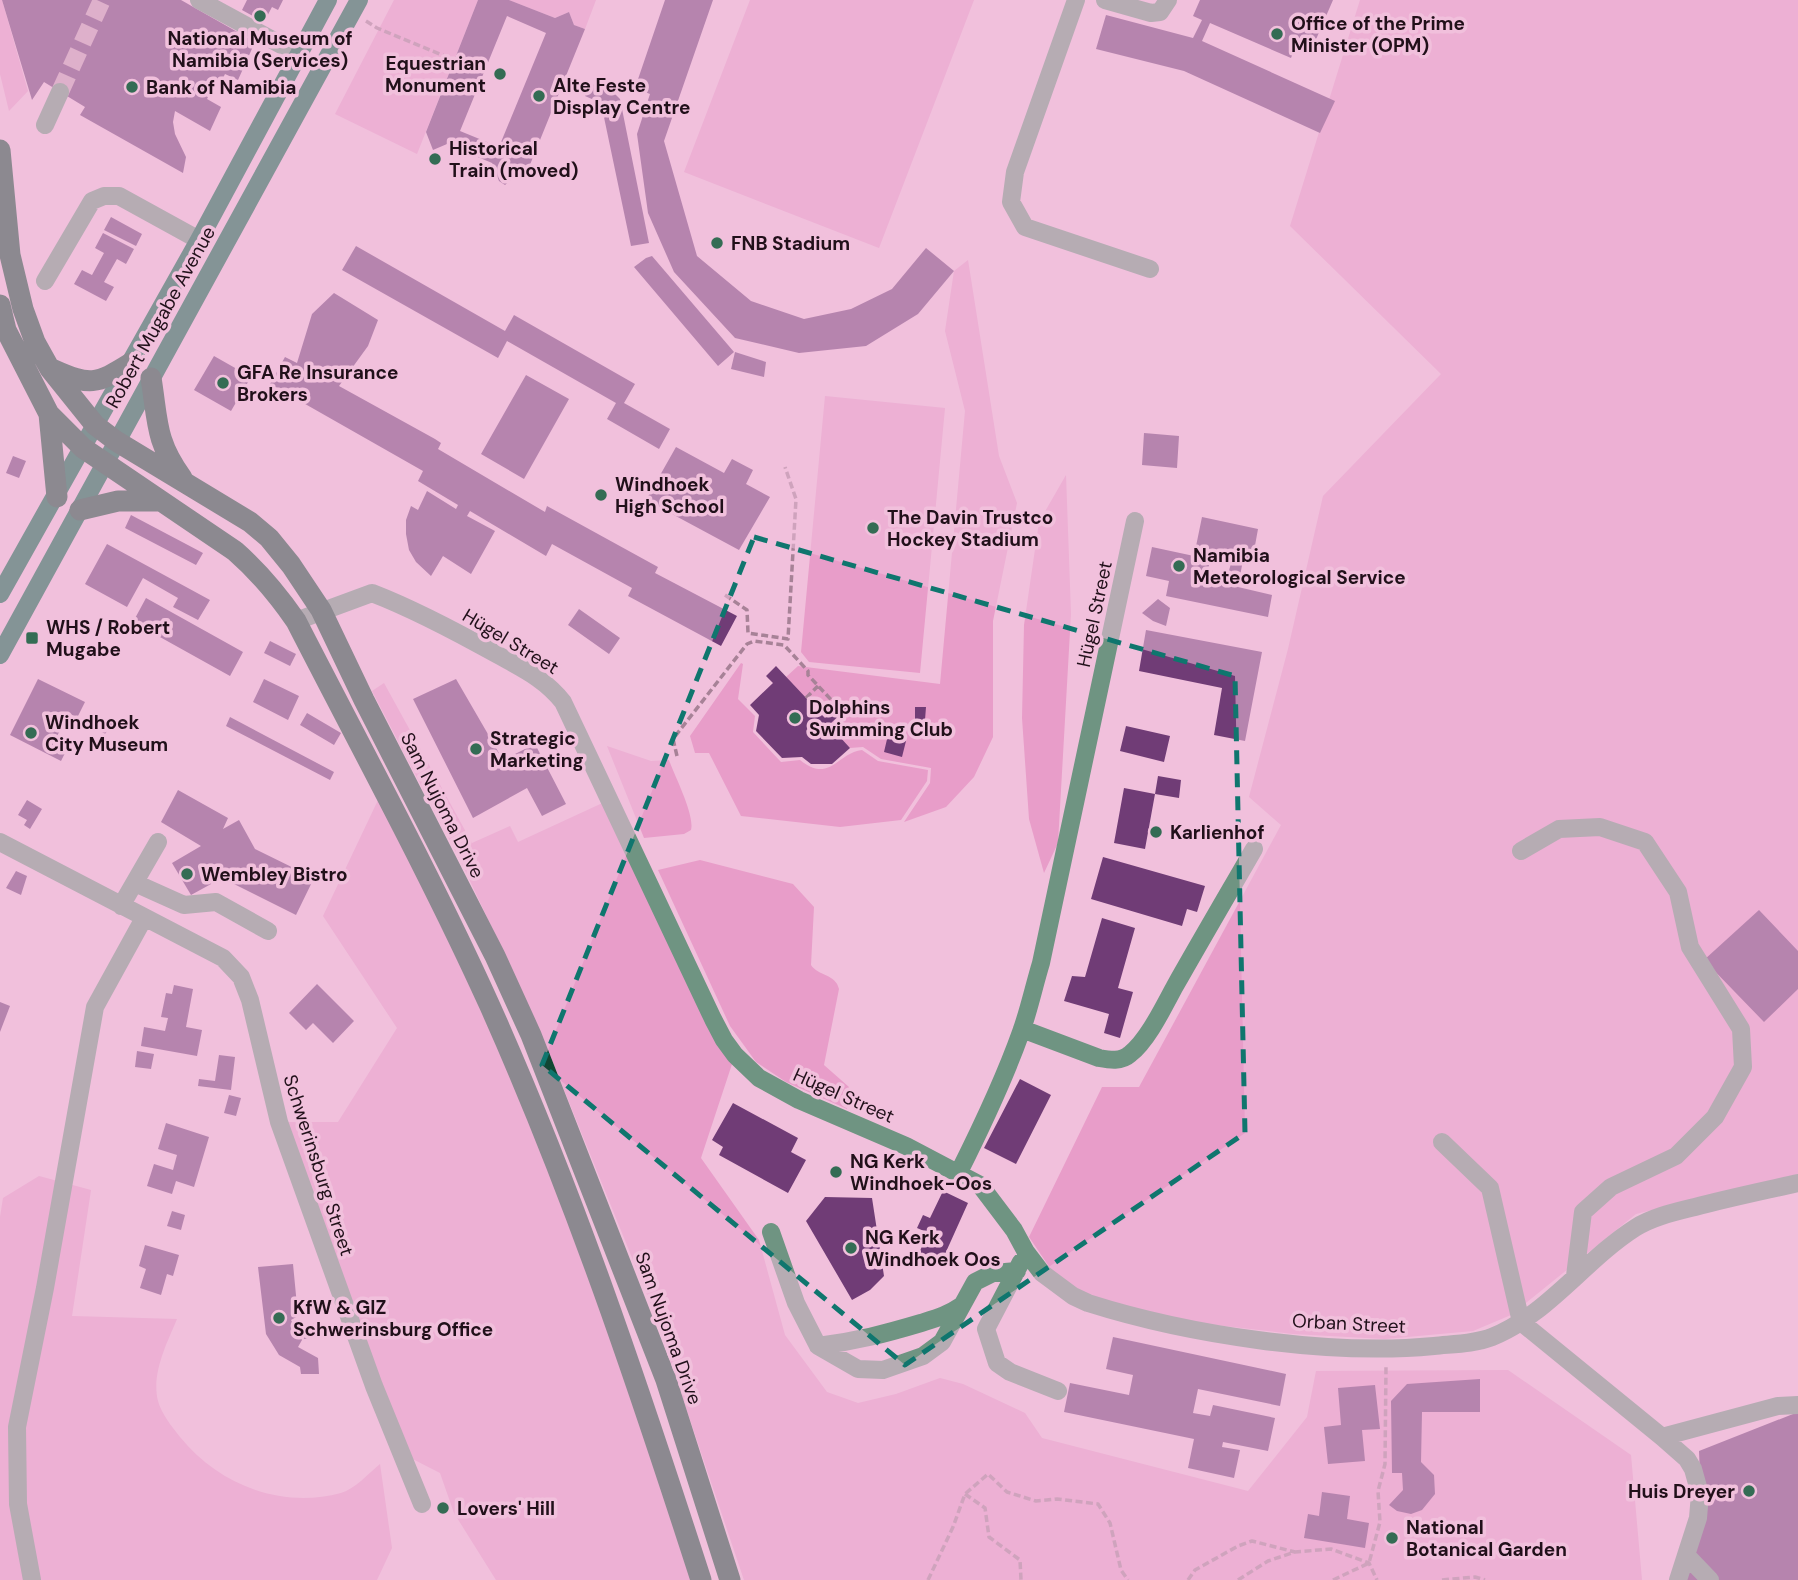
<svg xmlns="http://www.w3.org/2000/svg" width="1798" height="1580" viewBox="0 0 1798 1580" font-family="'DM Sans',sans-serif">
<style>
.green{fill:#e89dc9}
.building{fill:#703c76;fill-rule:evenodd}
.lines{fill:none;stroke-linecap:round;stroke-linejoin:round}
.minor-tunnel{stroke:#c79db5;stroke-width:18;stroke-dasharray:18 9;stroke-linecap:butt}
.path{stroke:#a78297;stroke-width:3.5;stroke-dasharray:7 3.5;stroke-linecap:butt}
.minor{stroke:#6f9482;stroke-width:18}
.major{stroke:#006042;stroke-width:18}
.highway{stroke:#124733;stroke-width:21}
.marked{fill:none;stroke:#0f766e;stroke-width:5;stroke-dasharray:14 9;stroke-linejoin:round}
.poi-dot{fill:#346c54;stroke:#f1c0dc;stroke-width:2.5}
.labels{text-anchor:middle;stroke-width:7;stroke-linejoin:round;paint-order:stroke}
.poi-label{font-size:19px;font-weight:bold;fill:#21101a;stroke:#f1c0dc;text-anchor:start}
.street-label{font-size:19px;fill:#21101a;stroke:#f1c0dc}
</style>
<rect width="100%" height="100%" fill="#f1c0dc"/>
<!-- green -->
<path class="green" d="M0 0H2L28 91 9 111 0 74Z
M394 0H478L417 154 335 114Z
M509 0H596L585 29 574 25 569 12 555 18Z
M750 0H974L879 248 684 172Z
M1360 0H1798V1174L1636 1214 1511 1315 1473 1331 1385 1339 1293 1334 1207 1324 1127 1309 1075 1290 1052 1271 1029 1237 1102 1087H1139L1281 825 1249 797 1288 649 1323 496 1441 374 1290 226Z
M968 260 999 456 1017 503 993 621V737L974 777 946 807 904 822 930 783 931 768 881 759 863 747 850 748 829 725 848 708 843 702 825 718 786 677 798 666 940 684 965 411 945 331 954 271Z
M825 396 945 408 920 673 809 662 801 652Z
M1066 475 1071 614 1058 843 1044 873 1029 819 1022 718 1024 625 1039 522Z
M741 663 743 664 738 699 755 716 753 732 781 762 800 760C830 784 837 753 862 750L878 761 928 770 927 781 901 820 840 827 741 816 709 753H695L690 736Z
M384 683 472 843 510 826 518 842 609 800 735 1055 701 1158 759 1240 785 1335 827 1392 858 1403 896 1394 940 1378 963 1384 1025 1413 1042 1438 1248 1491 1307 1417 1316 1371 1508 1370 1631 1455 1642 1580H744L652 1307 539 1028 462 864 372 691Z
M607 746 651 761 669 760C675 777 695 815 691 830L684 834 644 838Z
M379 798 545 1141 701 1580H496L454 1513 440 1473 399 1452 279 1122H338L397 1028 323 916Z
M700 860 793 884 814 907 811 965C818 976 836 974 839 989L824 1065 849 1087 847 1109 786 1082 756 1062 730 1026 658 870Z
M39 1176 91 1190 72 1316 177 1319C167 1343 151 1374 158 1401 161 1413 172 1427 180 1437 219 1485 281 1509 341 1493 355 1489 369 1473 380 1464L392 1548 377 1580H0V1217L3 1198Z"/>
<!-- building -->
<path class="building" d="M2 0H181L255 42 238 80 225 74 222 80 218 78 207 99 221 107 210 131 175 111 173 122 175 134 186 157 183 173 80 115 85 107 44 82 32 100Z
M247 0H283L278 10 272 7 264 22 242 10Z
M478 0H509L555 18 569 12 574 25 585 29 525 177 517 174 505 185 499 181 492 163 447 144 433 150 426 132ZM507 16 546 33 499 147 460 131Z
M665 0H713L664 141 697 256 751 301 804 319 851 309 892 289 926 248 954 271 918 314 866 346 799 353 735 338 674 272 648 213 637 134 650 94 635 88Z
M1200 0H1333L1311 51 1296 45 1291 58 1210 23 1202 41 1335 101 1320 133 1184 71 1096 49 1106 15 1193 38 1202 20 1193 16Z
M589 83 612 91 620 99 649 243 631 246 601 103 585 96Z
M111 217 142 234 136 246 104 230Z
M103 233 134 249 126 264 117 259 104 282 114 287 106 301 74 284 82 270 92 275 104 253 95 248Z
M356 246 505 331 514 315 635 384 624 403 670 429 659 449 607 419 616 403 507 341 498 358 342 270Z
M652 256 734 352 718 366 634 267 646 258Z
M334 293 378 320 368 346 339 386 435 439 441 443 438 449 545 512 547 506 658 567 655 573 737 616 721 646 628 596 632 588 552 544 546 556 470 511 467 516 495 531 471 574 443 556 431 576 416 562 409 550 406 534V520L411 506 418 510 427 491 456 509 458 505 418 481 423 471 270 384 285 357 297 363 312 314Z
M735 352 766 362 764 377 731 369Z
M214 356 251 377 231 411 194 390Z
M526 375 569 399 524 479 481 454Z
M1144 433 1179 436 1177 468 1142 465Z
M676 447 724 473 732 459 753 470 746 484 770 497 739 550 646 500Z
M13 456 26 461 19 478 6 473Z
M131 515 203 553 196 565 125 528Z
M1202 517 1258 529 1252 562 1243 560 1238 587 1272 595 1268 617 1166 596 1169 581 1146 576 1152 547 1194 556ZM1211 555 1232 560 1228 574 1208 570Z
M107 544 210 600 198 620 173 607 178 598 143 578 127 607 85 584Z
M146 598 243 652 230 676 133 622Z
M1158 599 1170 608 1166 626 1153 621 1142 613Z
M579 609 620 638 609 654 568 625Z
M1146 630 1262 652 1245 741 1214 735 1222 688 1139 671Z
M270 641 296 654 290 666 264 653Z
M776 666 825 718 843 701 848 707 829 725 850 748 832 764H811L802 757 782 758 756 731 759 715 750 705 773 683 766 676Z
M38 679 85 702 77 718 69 713 55 740 68 747 61 761 10 735Z
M264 679 299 696 288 720 253 702Z
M456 679 503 760 535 744 566 804 542 816 527 788 473 818 413 699Z
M915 707H926L925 720 915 722Z
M95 713 112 724 105 734 89 723Z
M307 713 341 733 334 745 300 725Z
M230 717 334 772 330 780 226 726Z
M1126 726 1170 736 1164 762 1120 751Z
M888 735 906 741 902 757 884 752Z
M1158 776 1181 780 1179 798 1155 794Z
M1124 788 1155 794 1145 849 1114 843Z
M178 790 228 818 223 829 239 820 255 849 314 878 296 915 222 878 191 895 172 863 201 846 161 822Z
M27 800 42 809 30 829 24 825 27 820 18 815Z
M1103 857 1205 886 1197 912 1187 909 1182 926 1091 899Z
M16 871 27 876 21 895 6 888Z
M1759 910 1798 951V989L1764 1022 1704 960Z
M1102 918 1135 928 1118 988 1133 992 1120 1038 1104 1033 1109 1014 1064 1001 1072 976 1085 977Z
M317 984 354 1021 333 1043 313 1023 306 1030 289 1013Z
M174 985 193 989 186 1027 202 1030 197 1056 141 1046 144 1027 165 1031 168 1018 161 1017 166 993 172 994Z
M0 1002 10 1006 0 1032Z
M137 1051 154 1054 151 1069 135 1067Z
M219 1055 235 1057 231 1090 198 1086 199 1079 215 1081Z
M1020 1079 1051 1095 1016 1164 984 1148Z
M229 1095 241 1098 236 1116 224 1113Z
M733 1103 798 1138 791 1152 806 1160 788 1193 719 1155 723 1147 712 1140Z
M166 1123 209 1137 194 1187 176 1181 172 1194 147 1186 154 1164 173 1170 177 1155 158 1149Z
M943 1191 968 1203 941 1263 919 1253 923 1244 918 1243 924 1231 917 1228 923 1215 930 1218Z
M825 1197 872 1198 884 1276 870 1290 852 1300 806 1221Z
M172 1211 185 1215 181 1230 167 1226Z
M145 1245 179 1255 173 1276 167 1274 161 1295 140 1288 146 1269 139 1266Z
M293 1264 298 1316 291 1320 302 1340 298 1347 318 1358 319 1374H301L300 1367 279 1355 266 1334 258 1267Z
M314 1323 317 1337 304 1339 301 1326Z
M1113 1337 1286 1374 1280 1406 1198 1389 1193 1413 1210 1416 1213 1405 1275 1418 1268 1451 1223 1442 1222 1447 1240 1450 1234 1478 1188 1468 1194 1439 1064 1412 1070 1383 1129 1395 1133 1375 1106 1369Z
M1480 1379V1412H1422L1421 1462 1434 1475 1435 1494 1422 1510 1411 1514 1397 1511 1389 1505 1403 1490 1402 1473H1392L1391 1401 1407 1384Z
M1375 1385 1380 1429 1362 1430 1365 1461 1328 1464 1324 1427 1341 1425 1338 1388Z
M1798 1412V1580H1685L1702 1530 1699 1451Z
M1322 1492 1350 1496 1347 1519 1369 1523 1365 1548 1304 1538 1308 1514 1319 1516Z"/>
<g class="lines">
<!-- minor-tunnel -->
<path class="minor-tunnel" d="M60 92 102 0"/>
<!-- path -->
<path class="path" d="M366 21 377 28 454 60
M725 595 747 610 748 633 788 639 796 499 785 467
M806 698 818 686
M677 756 673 739 747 644 754 641 784 645 808 671V675L837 706
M965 1494 985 1508 989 1537 1020 1560 1021 1580
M928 1580 953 1527 965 1494 988 1474 1007 1492 1036 1501 1057 1499 1098 1504 1110 1523 1121 1570 1128 1580
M1188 1580 1195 1570 1238 1546 1252 1541 1295 1552
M1238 1580 1268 1561 1295 1552 1331 1549 1369 1563 1377 1580
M1333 1580 1369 1563 1380 1522 1378 1491 1385 1464 1386 1366
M1442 1580 1475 1577 1485 1580"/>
<!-- minor -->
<path class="minor" d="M199 0 298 54
M1076 0 1015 172 1011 202 1025 227 1150 269
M1105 0 1151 13 1160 12 1168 0
M45 125 60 92
M45 281 92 201 104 196H119L199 240
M296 621 372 593C416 610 457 632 498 655 523 669 545 679 563 702L713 1019 724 1040 735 1055 759 1078 799 1100 906 1146 980 1185 1014 1230 1026 1252 1042 1273 1073 1296 1088 1303C1189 1335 1329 1356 1434 1346 1453 1344 1474 1344 1492 1337 1547 1315 1585 1260 1635 1228 1652 1217 1675 1212 1695 1207 1729 1198 1763 1191 1798 1183
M0 842 223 958 241 977 250 1000 279 1122 374 1386 422 1504
M1521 851 1559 829 1600 827 1645 842 1678 892 1690 947 1741 1029 1743 1067 1715 1117 1676 1156 1611 1187 1583 1212 1575 1276
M135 883 184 905 216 902 268 931
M121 906 158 842
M1022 1029 1099 1058C1110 1060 1121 1062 1130 1054 1148 1040 1164 1006 1175 986 1201 940 1228 894 1254 849
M1442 1142 1490 1188 1521 1322 1662 1437 1687 1459 1693 1469 1700 1494 1698 1518 1678 1580
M959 1172C982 1126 1004 1080 1021 1032 1029 1010 1034 986 1041 963L1135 521
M771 1232 796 1303 818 1346 858 1369 883 1370 923 1356 942 1342 975 1282 993 1273 1017 1271
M1021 1262 986 1329 997 1363 1010 1372 1058 1391
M818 1346C857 1341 884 1334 921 1323 937 1318 948 1315 961 1306
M1662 1437 1778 1406 1798 1405
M1687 1556 1710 1580
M32 1580 18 1504 17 1427 45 1288 95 1007 144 918"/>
<!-- major -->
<path class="major" d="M0 594 199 240 328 0
M0 655 359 0"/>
<!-- highway -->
<path class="highway" d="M0 150 10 255 23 309 35 342 50 369 95 425 116 441 250 522 269 538 291 565 321 610 364 700 495 956 531 1035 666 1380 730 1580
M0 305 6 330 49 414 83 448 235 551C259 572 278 595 296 621 361 748 430 874 489 1004 573 1191 638 1385 701 1580
M52 369C90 386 96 385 131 363
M151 378C158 421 155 441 182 478
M49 414 57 497
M80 510 118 501H161"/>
</g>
<!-- marked area -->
<path d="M0 0H1798V1580H0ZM754 537 1235 676 1245 1133 905 1365 542 1065Z" fill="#f1c0dc" fill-opacity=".55" fill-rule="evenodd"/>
<path class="marked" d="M754 537 1235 676 1245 1133 905 1365 542 1065Z"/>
<!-- markers -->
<g class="poi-dot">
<circle cx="260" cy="16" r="7"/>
<circle cx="1277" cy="34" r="7"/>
<circle cx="500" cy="74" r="7"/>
<circle cx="132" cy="87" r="7"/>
<circle cx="539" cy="96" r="7"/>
<circle cx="435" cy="159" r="7"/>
<circle cx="717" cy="243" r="7"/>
<circle cx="223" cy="383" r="7"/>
<circle cx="601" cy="495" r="7"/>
<circle cx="873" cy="528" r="7"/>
<circle cx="1179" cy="566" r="7"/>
<rect x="25" y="631" width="14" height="14" rx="3.5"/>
<circle cx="795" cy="718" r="7"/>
<circle cx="31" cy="733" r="7"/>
<circle cx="476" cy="749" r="7"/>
<circle cx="1156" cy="832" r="7"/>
<circle cx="187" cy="874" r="7"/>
<circle cx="836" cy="1172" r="7"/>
<circle cx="851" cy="1248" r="7"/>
<circle cx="279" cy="1318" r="7"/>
<circle cx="1749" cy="1491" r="7"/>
<circle cx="443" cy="1508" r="7"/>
<circle cx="1392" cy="1538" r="7"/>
</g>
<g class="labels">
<!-- poi labels -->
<g class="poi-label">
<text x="1291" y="30">Office of the Prime<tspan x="1291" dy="22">Minister (OPM)</tspan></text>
<text x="260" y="45" text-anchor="middle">National Museum of<tspan x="260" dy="22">Namibia (Services)</tspan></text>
<text x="486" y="70" text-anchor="end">Equestrian<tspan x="486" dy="22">Monument</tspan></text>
<text x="553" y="92">Alte Feste<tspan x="553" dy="22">Display Centre</tspan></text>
<text x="146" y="94">Bank of Namibia</text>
<text x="449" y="155">Historical<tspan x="449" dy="22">Train (moved)</tspan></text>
<text x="731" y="250">FNB Stadium</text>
<text x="237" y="379">GFA Re Insurance<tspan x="237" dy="22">Brokers</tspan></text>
<text x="615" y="491">Windhoek<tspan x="615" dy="22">High School</tspan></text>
<text x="887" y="524">The Davin Trustco<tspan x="887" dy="22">Hockey Stadium</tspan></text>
<text x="1193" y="562">Namibia<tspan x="1193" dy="22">Meteorological Service</tspan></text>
<text x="46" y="634">WHS / Robert<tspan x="46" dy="22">Mugabe</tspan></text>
<text x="809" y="714">Dolphins<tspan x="809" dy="22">Swimming Club</tspan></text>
<text x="45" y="729">Windhoek<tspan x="45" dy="22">City Museum</tspan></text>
<text x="490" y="745">Strategic<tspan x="490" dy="22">Marketing</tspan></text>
<text x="1170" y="839">Karlienhof</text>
<text x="201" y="881">Wembley Bistro</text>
<text x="850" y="1168">NG Kerk<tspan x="850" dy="22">Windhoek-Oos</tspan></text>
<text x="865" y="1244">NG Kerk<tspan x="865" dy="22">Windhoek Oos</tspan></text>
<text x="293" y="1314">KfW &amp; GIZ<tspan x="293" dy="22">Schwerinsburg Office</tspan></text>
<text x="1735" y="1498" text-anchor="end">Huis Dreyer</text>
<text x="457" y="1515">Lovers' Hill</text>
<text x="1406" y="1534">National<tspan x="1406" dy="22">Botanical Garden</tspan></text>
</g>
<!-- street labels -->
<g class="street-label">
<text transform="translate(160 317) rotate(-61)" y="7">Robert Mugabe Avenue</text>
<text transform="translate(1094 614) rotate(-78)" y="7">Hügel Street</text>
<text transform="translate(511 641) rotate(31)" y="7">Hügel Street</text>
<text transform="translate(443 805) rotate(63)" y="7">Sam Nujoma Drive</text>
<text transform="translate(844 1095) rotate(24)" y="7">Hügel Street</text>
<text transform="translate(319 1165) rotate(72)" y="7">Schwerinsburg Street</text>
<text transform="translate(1349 1323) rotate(3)" y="7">Orban Street</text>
<text transform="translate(669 1328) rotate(70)" y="7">Sam Nujoma Drive</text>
</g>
</g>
</svg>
